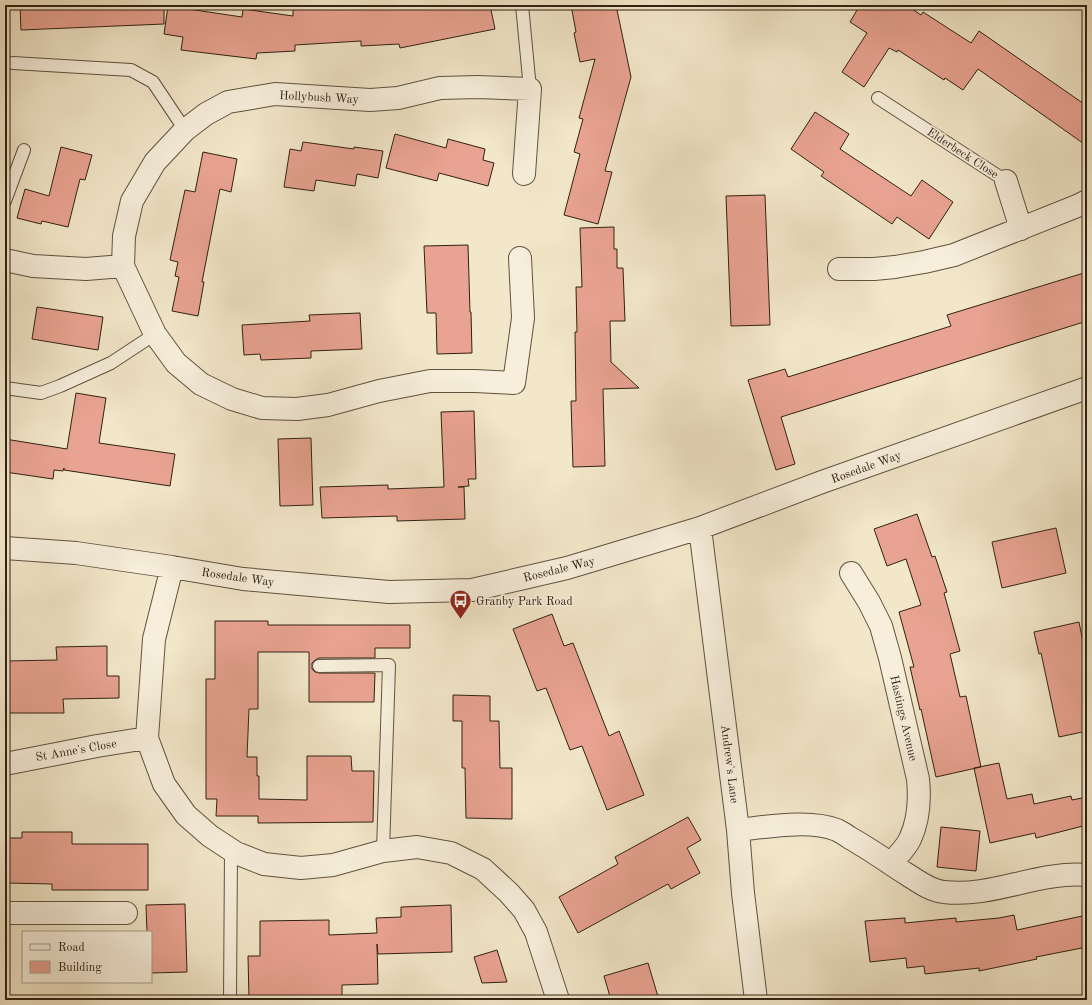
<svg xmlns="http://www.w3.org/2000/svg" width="1092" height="1005" viewBox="0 0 1092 1005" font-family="'Old Standard TT',serif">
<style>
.building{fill:#e9a392;stroke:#302113}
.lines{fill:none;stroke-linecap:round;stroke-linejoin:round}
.service-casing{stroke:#605240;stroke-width:14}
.minor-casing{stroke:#605240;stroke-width:24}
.service{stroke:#f7efdc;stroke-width:12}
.minor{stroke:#f7efdc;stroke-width:22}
.labels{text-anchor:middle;stroke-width:3.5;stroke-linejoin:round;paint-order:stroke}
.street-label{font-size:12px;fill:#302113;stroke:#f7efdc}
.poi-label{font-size:12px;fill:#302113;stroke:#f7efdc;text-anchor:start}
</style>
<rect width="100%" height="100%" fill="#f2e7c9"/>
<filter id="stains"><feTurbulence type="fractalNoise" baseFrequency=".005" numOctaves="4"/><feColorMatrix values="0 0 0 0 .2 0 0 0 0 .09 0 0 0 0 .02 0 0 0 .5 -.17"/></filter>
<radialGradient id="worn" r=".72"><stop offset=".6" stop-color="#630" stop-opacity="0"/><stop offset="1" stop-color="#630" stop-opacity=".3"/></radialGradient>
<!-- building -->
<path class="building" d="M20 5H164V24L21 30Z
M366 5H490L495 29 400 48 399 44 361 46V41L295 45V51L257 53 256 59 181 50 183 37 164 34 168 6 242 17 243 9 293 16V9Z
M571 5H616L631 77 605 171 612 172 598 224 564 215 580 154 574 152 583 119 579 118 595 59 580 62 574 33 576 32Z
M860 5H906L921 15 923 12 971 43 979 31 1087 106V146L978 69 963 90 945 78 944 80 898 50 897 52 889 48 864 87 842 72 867 33 850 22Z
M815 112 849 134 840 149 911 196 922 180 953 202 929 239 897 217 892 224 821 176 824 172 791 149Z
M395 134 446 148 448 139 485 149 483 160 494 163 488 186 439 173 437 181 386 168Z
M303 142 354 149V147L383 151 378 178 357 174 355 186 316 180 314 191 284 187 290 149 301 151Z
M61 147 92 155 85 180 80 179 68 227 42 221 41 224 17 218 25 189 49 196Z
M203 152 237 159 231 192 220 189 202 282H204L198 316 172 311 179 277 175 276 178 262 170 260 185 190 195 192Z
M765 195 770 325 731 326 726 196Z
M614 227V249H617V268H623L625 321H610L611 362 639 388 603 389 605 466 573 467 571 401H576L575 332H577L576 287H582L580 228Z
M468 245 470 312H471L472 353 437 354 436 313H427L424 246Z
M1087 272V321L781 417 795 464 776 470 748 380 785 369 788 377 951 326 947 315Z
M37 307 103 317 98 350 32 339Z
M360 313 362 349 311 351V358L261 360 260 354 244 355 242 325 310 321 309 315Z
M76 393 106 398 99 443 175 454 170 486 64 470V468L63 471 54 470 53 479 5 472V439L67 449Z
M474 411 476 479H468L469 486 458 487H464L465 519 397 521V516L322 518 320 487 388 485V489L444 487 441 412Z
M311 438 313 505 280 506 278 439Z
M917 514 932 557 935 556 947 592 944 593 960 651 950 654 960 697 966 696 981 767 936 777 921 709 920 710 910 667H914L899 612 921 605 906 559 887 566 874 529Z
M1056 528 1066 573 1002 588 992 542Z
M552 614 564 646 573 643 609 736 619 731 644 795 607 810 582 746 570 750 546 688 537 691 513 629Z
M215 621H268V625H410V648H375V658H319L315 660 312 663V669L315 672 319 673H375L374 702H309V652H258V709H249L247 757H257V776H259V799L307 800V756H351L352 771H374L373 822 258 823V816H216L217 799H206V679H215Z
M1079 622 1087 662V731L1059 737 1041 653 1039 654 1034 632Z
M107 646V676H119V698L63 699 64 713H5V661L57 660 56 647Z
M453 695 490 696V721H499L500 768H512V819L466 818 465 768H462V721H453Z
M999 763 1007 799 1032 794 1034 804 1071 796 1072 800 1087 797V825L1036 838 1035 833 990 843 974 768Z
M688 817 701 840 687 848 700 873 671 889 668 884 578 933 559 897 618 864 615 857Z
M941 827 980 831 976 871 937 867Z
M22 832H72V844H148V890H52V884L5 883V838H22Z
M185 904 187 972 151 973V932H147L146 905Z
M451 905 452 952 378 954 377 944 378 984 342 985V1000H249L248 956H260V921L329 920V935L377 933 376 918 401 917V907Z
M1014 915 1017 930 1087 915V947L1036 957 1037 959 979 971V968L925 974 924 966 907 968 906 958 870 962 865 921 905 918V923L956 918V922L999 918Z
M497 950 507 982 482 983 474 957Z
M648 963 659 1000H611L604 976Z"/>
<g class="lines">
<defs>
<path id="service" d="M522 5 530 89
M13 63 131 70 153 82 185 130
M878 98 1006 181
M5 201 24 150
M5 388 41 393 60 386 111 363 155 334
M319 666 389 665 383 851
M230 1000 231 850"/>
<path id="minor" d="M1006 181 1021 229
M5 260 33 266 86 269 123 266 155 334 176 363 201 384 232 399 262 408 297 409 328 405 379 391 430 381H475L514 383 523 318 520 258
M123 266 124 236 132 201 155 162 185 130 206 114 228 102 275 94 370 100 398 98 440 88 478 87 530 89 524 174
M839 269H874L895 267 924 262 954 255 1077 206 1087 201
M700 528 738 830 743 893 756 1000
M5 548 76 553 172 567 243 579 389 592 472 590 567 568 700 528 822 482 1087 388
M172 567 154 639 147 738 164 784 186 815 210 836 236 853 264 864 301 868 333 865 383 851 417 847 451 853 483 869 509 893 524 910 536 932 558 1000
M851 573 869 602 881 626 890 658 918 779C920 799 919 820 910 839 906 848 897 856 891 864
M5 764 97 746 147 738
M738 830C766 827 810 819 837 830 841 832 846 835 850 838 870 849 889 863 908 875 919 882 931 891 944 892 992 898 1038 871 1087 875
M5 913H126"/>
</defs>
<!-- service casing -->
<use href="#service" class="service-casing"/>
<!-- minor casing -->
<use href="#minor" class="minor-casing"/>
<!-- service -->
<use href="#service" class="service"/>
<!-- minor -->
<use href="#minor" class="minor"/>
</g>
<!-- icons -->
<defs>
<symbol id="bus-pin" viewBox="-11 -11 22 30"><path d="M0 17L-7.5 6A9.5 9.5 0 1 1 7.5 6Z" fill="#8f2418" stroke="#f7efdc"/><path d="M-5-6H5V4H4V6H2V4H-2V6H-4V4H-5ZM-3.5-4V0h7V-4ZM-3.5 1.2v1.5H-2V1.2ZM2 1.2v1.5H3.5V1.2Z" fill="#fff"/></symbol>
</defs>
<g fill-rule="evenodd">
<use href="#bus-pin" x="448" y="588" width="25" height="34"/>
</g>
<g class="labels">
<!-- street labels -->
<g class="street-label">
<text transform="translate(319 97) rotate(3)" y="4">Hollybush Way</text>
<text transform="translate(963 153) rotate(33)" y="4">Elderbeck Close</text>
<text transform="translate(866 467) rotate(-20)" y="4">Rosedale Way</text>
<text transform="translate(559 569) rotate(-14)" y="4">Rosedale Way</text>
<text transform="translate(238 577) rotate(8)" y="4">Rosedale Way</text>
<text transform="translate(904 718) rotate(77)" y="4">Hastings Avenue</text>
<text transform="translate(76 750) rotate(-10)" y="4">St Anne's Close</text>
<text transform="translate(730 764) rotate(83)" y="4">Andrew's Lane</text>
</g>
<!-- poi labels -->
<g class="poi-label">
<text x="476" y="605">Granby Park Road</text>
</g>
</g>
<!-- margin -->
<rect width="1092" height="1005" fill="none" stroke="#f2e7c9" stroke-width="20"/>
<rect x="6" y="6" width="1080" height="993" fill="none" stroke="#302113" stroke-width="2"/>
<rect x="10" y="10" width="1072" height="985" fill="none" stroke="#302113"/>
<!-- legend -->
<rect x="22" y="931" width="130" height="52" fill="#f7efdc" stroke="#a79d8c"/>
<rect x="30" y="944" width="20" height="6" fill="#f7efdc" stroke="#a79d8c"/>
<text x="58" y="951" font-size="12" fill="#302113">Road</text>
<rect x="30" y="961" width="20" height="12" fill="#e9a392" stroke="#a79d8c"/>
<text x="58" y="971" font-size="12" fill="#302113">Building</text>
<rect width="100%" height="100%" filter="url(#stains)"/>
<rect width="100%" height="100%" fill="url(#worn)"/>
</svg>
